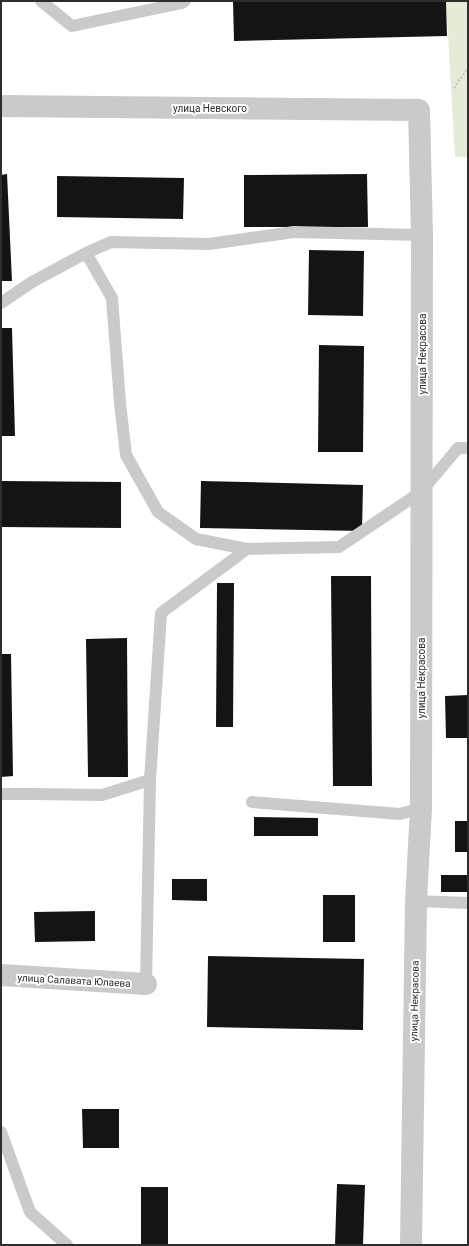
<svg xmlns="http://www.w3.org/2000/svg" width="469" height="1246" viewBox="0 0 469 1246" font-family="Roboto,sans-serif">
<style>
.green{fill:#e4ecd9}
.building{fill:#141414}
.lines{fill:none;stroke-linecap:round;stroke-linejoin:round}
.path{stroke:#cacaca;stroke-width:2.5;stroke-dasharray:2 2;stroke-linecap:butt}
.service{stroke:#cacaca;stroke-width:12}
.minor{stroke:#cacaca;stroke-width:22}
.labels{text-anchor:middle;stroke-width:4;stroke-linejoin:round;paint-order:stroke}
.street-label{font-size:10px;fill:#2d2d2d;stroke:#fff}
</style>
<rect width="100%" height="100%" fill="#fff"/>
<!-- green -->
<path class="green" d="M446 1H468V157H455Z"/>
<!-- building -->
<path class="building" d="M233 1H446L447 36 234 41Z
M7 174 12 281H1V175Z
M367 174 368 227H244V175Z
M57 176 184 178 183 219 57 217Z
M309 250 364 251 363 316 308 315Z
M1 328H12L15 436H1Z
M319 345 364 346 363 452H318Z
M1 481 121 482V528L1 527Z
M201 481 363 485 362 531 200 528Z
M331 576H371L372 786H333Z
M217 583H234L233 727H216Z
M127 638 128 777H88L86 639Z
M1 654H11L13 776 1 777Z
M468 695V738H446L445 696Z
M254 817 318 818V836H254Z
M455 821H468V852H455Z
M441 875H468V892H441Z
M172 879H207V901L172 900Z
M323 895H355V942H323Z
M95 911V941L35 942 34 912Z
M208 956 364 959 363 1030 207 1027Z
M82 1109H119V1148H83Z
M337 1184 365 1185 363 1245H335Z
M141 1187H168V1245H141Z"/>
<g class="lines">
<!-- path -->
<path class="path" d="M454 88 468 68"/>
<!-- service -->
<path class="service" d="M41 1 72 26 182 3 185 1
M86 253 112 298 120 403 126 455 158 512 196 539 247 549 339 547 421 492 458 448H468
M1 303 32 282 86 253 111 242 209 244 294 232 422 235
M1 794H36L102 795 150 780 161 613 247 549
M252 802 400 814 421 808
M416 901 468 903
M146 984 150 780
M1 1132 30 1212 67 1245"/>
<!-- minor -->
<path class="minor" d="M1 106 419 110 422 235 421 808 416 901 411 1245
M1 975 146 984"/>
</g>
<g class="labels">
<!-- street labels -->
<g class="street-label">
<text x="210" y="112">улица Невского</text>
<text transform="translate(422 354) rotate(-90)" y="4">улица Некрасова</text>
<text transform="translate(421 678) rotate(-90)" y="4">улица Некрасова</text>
<text transform="translate(74 980) rotate(3)" y="4">улица Салавата Юлаева</text>
<text transform="translate(414 1001) rotate(-89)" y="4">улица Некрасова</text>
</g>
</g>
<!-- border -->
<rect width="469" height="1246" fill="none" stroke="#2d2d2d" stroke-width="4"/>
</svg>
